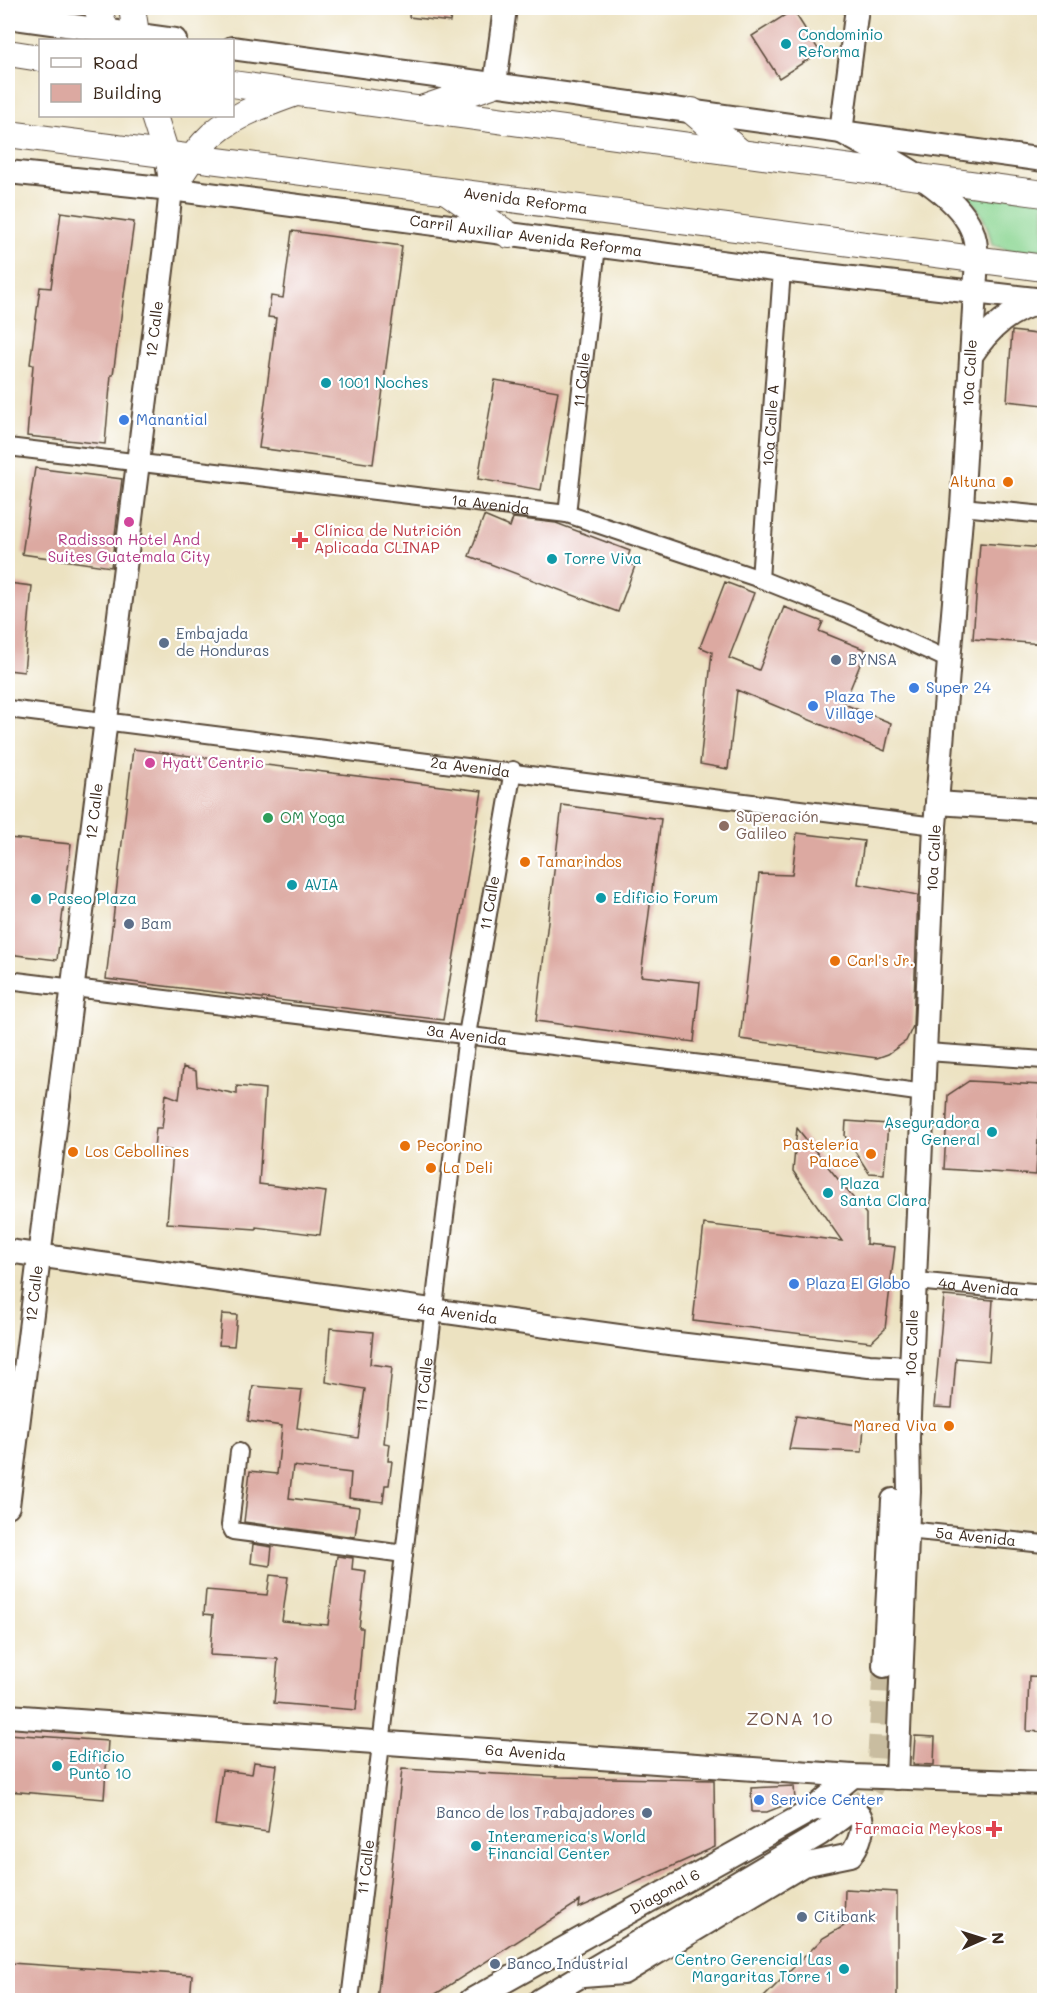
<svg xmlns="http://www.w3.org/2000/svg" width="1052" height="2008" viewBox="0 0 1052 2008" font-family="Mali,sans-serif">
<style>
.green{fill:#8ad592;stroke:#628058;stroke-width:1.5}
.building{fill:#dca9a1}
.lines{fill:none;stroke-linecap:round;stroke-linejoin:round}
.secondary-tunnel{stroke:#c9bda0;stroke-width:22;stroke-dasharray:22 11;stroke-linecap:butt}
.street-casing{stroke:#564636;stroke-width:20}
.secondary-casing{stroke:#564636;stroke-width:26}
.primary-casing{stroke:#564636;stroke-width:28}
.street{stroke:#fff;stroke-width:16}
.secondary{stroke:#fff;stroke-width:22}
.primary{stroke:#fff;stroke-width:26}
.culture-dot{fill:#0f9aa8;stroke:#fff;stroke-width:2}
.shop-dot{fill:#3f7fe0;stroke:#fff;stroke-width:2}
.food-dot{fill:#e8710a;stroke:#fff;stroke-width:2}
.hotel-dot{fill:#d1479c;stroke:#fff;stroke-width:2}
.health-dot{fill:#e0444e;stroke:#fff;stroke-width:2}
.service-dot{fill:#5c6f8a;stroke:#fff;stroke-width:2}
.leisure-dot{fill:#2e9e5b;stroke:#fff;stroke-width:2}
.education-dot{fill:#8d6e63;stroke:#fff;stroke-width:2}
.labels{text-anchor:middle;stroke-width:4.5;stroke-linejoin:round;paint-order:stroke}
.culture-label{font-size:15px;fill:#0d838f;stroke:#fff;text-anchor:start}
.street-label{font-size:15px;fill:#3b2a1e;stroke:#fff}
.shop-label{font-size:15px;fill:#366cbe;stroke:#fff;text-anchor:start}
.food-label{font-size:15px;fill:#c56008;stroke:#fff;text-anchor:start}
.health-label{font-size:15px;fill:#be3a42;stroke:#fff;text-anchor:start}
.hotel-label{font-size:15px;fill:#b23c85;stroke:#fff}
.service-label{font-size:15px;fill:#4e5e75;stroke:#fff;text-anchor:start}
.education-label{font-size:15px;fill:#785e54;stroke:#fff;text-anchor:start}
.leisure-label{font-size:15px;fill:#27864d;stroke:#fff;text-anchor:start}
.quarter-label{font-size:18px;letter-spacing:1.5px;fill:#73564c;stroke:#fff}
</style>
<rect width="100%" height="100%" fill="#fff"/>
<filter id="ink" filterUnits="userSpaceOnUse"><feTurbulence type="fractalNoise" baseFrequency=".0167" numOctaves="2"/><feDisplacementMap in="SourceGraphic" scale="12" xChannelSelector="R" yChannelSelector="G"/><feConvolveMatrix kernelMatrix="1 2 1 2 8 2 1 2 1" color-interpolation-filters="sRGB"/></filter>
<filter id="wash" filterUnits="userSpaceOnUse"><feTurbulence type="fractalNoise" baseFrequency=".008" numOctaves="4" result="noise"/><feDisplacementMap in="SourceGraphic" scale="24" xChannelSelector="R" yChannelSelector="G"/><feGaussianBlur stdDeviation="1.35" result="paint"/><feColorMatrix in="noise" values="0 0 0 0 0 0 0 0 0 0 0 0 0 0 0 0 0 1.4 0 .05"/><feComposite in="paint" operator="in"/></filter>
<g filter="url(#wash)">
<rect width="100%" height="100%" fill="#ece2c1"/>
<!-- green -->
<path class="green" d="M1044 182V256L1018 253 992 245C987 218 975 202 956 183Z"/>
<g id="blocks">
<!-- building -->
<path class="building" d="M410 8H452L450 22 409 17Z
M793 10 820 52 779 78 752 36Z
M61 212 134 222 113 375H111L105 444 27 436 33 365 30 364 40 287 51 288Z
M292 231 402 246 373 464 259 448 276 318 268 317 271 296 283 298Z
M1012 331 1044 335V405L1007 401Z
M495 380 558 391 541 490 478 479Z
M35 468 122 479 111 567 22 554Z
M484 516 510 527 513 518 556 523 630 551 626 562 635 566 618 612 469 556Z
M980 543 1044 548V644L973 639Z
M725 582 754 593 729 658 759 670 784 607 823 622 819 631 866 650 844 704 891 723 885 751 737 690 728 769 700 764 712 652 700 647Z
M8 583 32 586 24 672 8 670Z
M133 749 482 791 443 1020 106 979Z
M562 805 661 819 641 976 700 982 694 1042 536 1021Z
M797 833 864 841 858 884 918 895 913 1026 906 1041 888 1054 877 1058 740 1039 759 874 792 875Z
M8 838 71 844 57 960 8 954Z
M183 1067 196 1071 197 1086 237 1094V1086L265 1089 259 1184 326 1192 320 1235 256 1227V1229L167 1223 173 1151 154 1148 156 1128H162L166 1094 179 1099Z
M969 1081 1041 1085 1036 1175 944 1169 948 1095Z
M846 1121 888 1124 884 1174 869 1173 845 1136Z
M797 1128 866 1214V1244L895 1247 885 1329 871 1342 693 1321 704 1224 842 1241 793 1171Z
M944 1296 993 1300 989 1361 956 1358 952 1408 934 1407Z
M222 1314 237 1315 234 1346 219 1345Z
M330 1328 373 1332 370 1364 392 1367 384 1443 390 1444 388 1461H392L389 1485H385L383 1502 349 1498 351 1473 293 1466 289 1498 359 1507 355 1537 244 1522 250 1471 277 1474 282 1426 248 1421 253 1386 302 1390 297 1428 358 1438 365 1389 326 1382Z
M796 1416 864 1426 862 1452 789 1449Z
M253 1544 272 1547 270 1566 251 1563Z
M337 1556 353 1558 352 1569 366 1571 359 1628H363L356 1710 274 1703 278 1659 210 1655 213 1615 204 1614 206 1590 267 1595 270 1575 288 1577 282 1621 328 1625Z
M1029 1676 1044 1677V1732L1027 1731Z
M8 1734 108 1741 104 1799 8 1791Z
M915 1736 935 1737 934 1765 913 1764Z
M254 1762 277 1765 268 1832 215 1825 222 1770 252 1774Z
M402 1769 558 1777 714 1780 715 1847 579 1908 580 1901 425 2001H377Z
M794 1786 795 1801 767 1812H752L751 1788Z
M845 1889 897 1892V2001H760L823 1938 844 1926Z
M10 1963 192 1975 190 2001H8Z"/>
</g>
</g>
<g filter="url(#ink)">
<use href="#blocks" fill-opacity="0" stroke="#564636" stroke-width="1.5"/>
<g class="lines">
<!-- secondary-tunnel -->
<path class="secondary-tunnel" d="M848 1813 866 1798 877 1778 884 1666"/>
<defs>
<g id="street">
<path id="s1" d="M8 447 567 514 760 579 848 614 949 660"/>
<path d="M962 507 1044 515"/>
<path id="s2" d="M567 514 597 246"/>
<path id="s3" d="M760 579 782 270"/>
<path id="s4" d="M8 709 935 826"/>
<path id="s5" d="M8 980 802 1076 924 1093"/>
<path d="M927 1052 1044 1060"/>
<path id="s6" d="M915 1281 1044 1293"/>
<path d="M239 1452 230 1525 233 1531 404 1554"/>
<path id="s7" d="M907 1530 1044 1544"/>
<path id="s8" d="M350 2000 467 1035 513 770"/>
</g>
<g id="secondary">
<path d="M857 8 841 132C880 154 952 186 971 228 976 238 976 248 977 259L962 507 935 826 908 1438 909 1491 897 1778"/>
<path d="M8 17 175 40"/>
<path d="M232 48 1044 160"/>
<path d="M495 84 505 8"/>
<path id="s9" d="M8 172 171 189 782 270 1044 300"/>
<path d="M971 356C990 327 1010 310 1044 301"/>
<path d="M937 803 1044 810"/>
<path id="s10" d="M8 1251 669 1343 869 1366 911 1368"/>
<path id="s11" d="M8 1506 165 246 171 189 166 154"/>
<path d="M884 1666 893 1500"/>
<path id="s12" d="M8 1716 853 1776 1044 1783"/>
<path d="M583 1976 623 1973 803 1865 851 1855C861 1841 872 1812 846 1807 835 1805 822 1808 812 1810"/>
<path id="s13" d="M471 2000 812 1810 853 1776"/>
<path d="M540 2000 820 1834 848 1813"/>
</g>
<g id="primary">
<path d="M97 8 106 30 115 40"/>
<path d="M132 8 137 40"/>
<path d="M8 53 40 58"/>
<path d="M232 84 1044 194"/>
<path d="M424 108 495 84"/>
<path d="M692 111 740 152"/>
<path d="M154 116 166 154"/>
<path id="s14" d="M8 134 1044 268"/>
<path d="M171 189C182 174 191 157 204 143 226 118 262 105 293 94"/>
<path d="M448 192 509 235"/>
</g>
</defs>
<!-- street casing -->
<use href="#street" class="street-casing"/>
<!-- secondary casing -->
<use href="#secondary" class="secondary-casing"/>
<!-- primary casing -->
<use href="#primary" class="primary-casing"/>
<!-- street -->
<use href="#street" class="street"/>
<!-- secondary -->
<use href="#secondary" class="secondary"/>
<!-- primary -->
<use href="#primary" class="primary"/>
</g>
</g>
<!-- markers -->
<g class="culture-dot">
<circle cx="786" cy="44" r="6"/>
<circle cx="326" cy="383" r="6"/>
<circle cx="552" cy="559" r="6"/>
<circle cx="292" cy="885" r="6"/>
<circle cx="601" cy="898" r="6"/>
<circle cx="36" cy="899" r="6"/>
<circle cx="992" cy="1132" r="6"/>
<circle cx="828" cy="1193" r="6"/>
<circle cx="57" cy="1766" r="6"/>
<circle cx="476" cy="1846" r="6"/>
<circle cx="844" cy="1969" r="6"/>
</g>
<g class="shop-dot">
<circle cx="124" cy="420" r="6"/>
<circle cx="914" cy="688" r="6"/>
<circle cx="813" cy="706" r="6"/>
<circle cx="794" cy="1284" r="6"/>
<circle cx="759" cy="1800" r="6"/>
</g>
<g class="food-dot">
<circle cx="1008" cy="482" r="6"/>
<circle cx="525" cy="862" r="6"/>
<circle cx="835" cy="961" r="6"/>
<circle cx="405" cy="1146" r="6"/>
<circle cx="73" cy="1152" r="6"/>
<circle cx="871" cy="1154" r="6"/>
<circle cx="431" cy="1168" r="6"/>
<circle cx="949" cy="1426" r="6"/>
</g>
<g class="hotel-dot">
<circle cx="129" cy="522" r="6"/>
<circle cx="150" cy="763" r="6"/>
</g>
<g class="health-dot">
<path d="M297 531h6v6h6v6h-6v6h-6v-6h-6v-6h6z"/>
<path d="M991 1820h6v6h6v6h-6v6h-6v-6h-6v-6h6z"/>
</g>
<g class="service-dot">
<circle cx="164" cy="643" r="6"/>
<circle cx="836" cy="660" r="6"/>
<circle cx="129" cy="924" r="6"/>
<circle cx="647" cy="1813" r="6"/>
<circle cx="802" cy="1917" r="6"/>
<circle cx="495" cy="1964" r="6"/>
</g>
<circle class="leisure-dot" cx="268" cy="818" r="6"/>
<circle class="education-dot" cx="724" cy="826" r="6"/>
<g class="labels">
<!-- culture labels -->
<g class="culture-label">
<text x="798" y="40">Condominio<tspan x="798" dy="17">Reforma</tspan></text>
<text x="338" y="388">1001 Noches</text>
<text x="564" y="564">Torre Viva</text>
<text x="304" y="890">AVIA</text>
<text x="613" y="903">Edificio Forum</text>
<text x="48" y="904">Paseo Plaza</text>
<text x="980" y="1128" text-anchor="end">Aseguradora<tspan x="980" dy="17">General</tspan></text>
<text x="840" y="1189">Plaza<tspan x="840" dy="17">Santa Clara</tspan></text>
<text x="69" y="1762">Edificio<tspan x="69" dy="17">Punto 10</tspan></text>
<text x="488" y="1842">Interamerica's World<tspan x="488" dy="17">Financial Center</tspan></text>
<text x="832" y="1965" text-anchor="end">Centro Gerencial Las<tspan x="832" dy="17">Margaritas Torre 1</tspan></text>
</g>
<!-- street labels -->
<g class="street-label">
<text dy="5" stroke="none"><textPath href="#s14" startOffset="522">Avenida Reforma</textPath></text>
<text dy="5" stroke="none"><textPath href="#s9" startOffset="522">Carril Auxiliar Avenida Reforma</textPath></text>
<text dy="5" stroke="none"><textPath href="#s11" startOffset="1186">12 Calle</textPath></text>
<text transform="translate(970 373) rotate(-87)" y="5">10a Calle</text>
<text dy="5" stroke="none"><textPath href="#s2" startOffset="135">11 Calle</textPath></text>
<text dy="5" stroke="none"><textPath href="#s3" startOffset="154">10a Calle A</textPath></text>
<text dy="5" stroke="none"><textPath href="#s1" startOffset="486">1a Avenida</textPath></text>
<text dy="5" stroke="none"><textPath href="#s4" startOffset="466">2a Avenida</textPath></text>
<text dy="5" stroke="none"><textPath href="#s11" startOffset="700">12 Calle</textPath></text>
<text transform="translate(934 858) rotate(-87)" y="5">10a Calle</text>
<text dy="5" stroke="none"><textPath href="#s8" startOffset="1106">11 Calle</textPath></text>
<text dy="5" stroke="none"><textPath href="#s5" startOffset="462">3a Avenida</textPath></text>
<text dy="5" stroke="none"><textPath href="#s6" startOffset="64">4a Avenida</textPath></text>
<text dy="5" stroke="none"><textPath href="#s11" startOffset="214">12 Calle</textPath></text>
<text dy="5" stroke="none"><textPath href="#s10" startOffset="454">4a Avenida</textPath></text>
<text transform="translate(912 1343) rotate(-88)" y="5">10a Calle</text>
<text dy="5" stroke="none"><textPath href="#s8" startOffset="620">11 Calle</textPath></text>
<text dy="5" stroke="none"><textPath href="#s7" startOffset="69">5a Avenida</textPath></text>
<text dy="5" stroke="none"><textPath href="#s12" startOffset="519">6a Avenida</textPath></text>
<text dy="5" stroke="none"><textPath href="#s8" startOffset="134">11 Calle</textPath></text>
<text dy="5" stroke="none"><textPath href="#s13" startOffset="222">Diagonal 6</textPath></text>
</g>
<!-- shop labels -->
<g class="shop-label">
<text x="136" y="425">Manantial</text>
<text x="926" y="693">Super 24</text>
<text x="825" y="702">Plaza The<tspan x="825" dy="17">Village</tspan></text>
<text x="806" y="1289">Plaza El Globo</text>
<text x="771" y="1805">Service Center</text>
</g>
<!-- food labels -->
<g class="food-label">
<text x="996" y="487" text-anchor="end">Altuna</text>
<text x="537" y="867">Tamarindos</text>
<text x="847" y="966">Carl's Jr.</text>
<text x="859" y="1150" text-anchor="end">Pastelería<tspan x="859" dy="17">Palace</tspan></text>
<text x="417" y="1151">Pecorino</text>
<text x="85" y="1157">Los Cebollines</text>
<text x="443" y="1173">La Deli</text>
<text x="937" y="1431" text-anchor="end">Marea Viva</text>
</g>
<!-- health labels -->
<g class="health-label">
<text x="314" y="536">Clínica de Nutrición<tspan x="314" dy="17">Aplicada CLINAP</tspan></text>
<text x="982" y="1834" text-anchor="end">Farmacia Meykos</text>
</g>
<!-- hotel labels -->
<g class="hotel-label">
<text x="129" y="545">Radisson Hotel And<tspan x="129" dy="17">Suites Guatemala City</tspan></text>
<text x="162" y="768" text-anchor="start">Hyatt Centric</text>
</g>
<!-- service labels -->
<g class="service-label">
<text x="176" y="639">Embajada<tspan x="176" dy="17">de Honduras</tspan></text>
<text x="848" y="665">BYNSA</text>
<text x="141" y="929">Bam</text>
<text x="635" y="1818" text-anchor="end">Banco de los Trabajadores</text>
<text x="814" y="1922">Citibank</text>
<text x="507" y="1969">Banco Industrial</text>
</g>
<!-- education labels -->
<g class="education-label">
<text x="736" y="822">Superación<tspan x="736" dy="17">Galileo</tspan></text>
</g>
<!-- leisure labels -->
<g class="leisure-label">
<text x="280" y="823">OM Yoga</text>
</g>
<!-- quarter labels -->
<g class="quarter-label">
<text x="790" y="1725">ZONA 10</text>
</g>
</g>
<!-- margin -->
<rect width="1052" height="2008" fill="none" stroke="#fff" stroke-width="30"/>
<!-- legend -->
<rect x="39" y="39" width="195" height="78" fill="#ffffff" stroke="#b1aaa5" stroke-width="1.5"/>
<rect x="51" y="58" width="30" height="9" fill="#ffffff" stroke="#b1aaa5" stroke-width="1.5"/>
<text x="93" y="69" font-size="18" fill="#3b2a1e">Road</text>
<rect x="51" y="84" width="30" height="18" fill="#dca9a1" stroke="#b1aaa5" stroke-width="1.5"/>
<text x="93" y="99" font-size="18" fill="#3b2a1e">Building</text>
<!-- north arrow -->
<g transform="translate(983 1939) rotate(87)" stroke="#ffffff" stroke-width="4.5" paint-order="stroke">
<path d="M0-4.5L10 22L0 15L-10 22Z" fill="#3b2a1e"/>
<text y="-9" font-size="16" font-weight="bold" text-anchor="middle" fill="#3b2a1e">N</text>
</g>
</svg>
